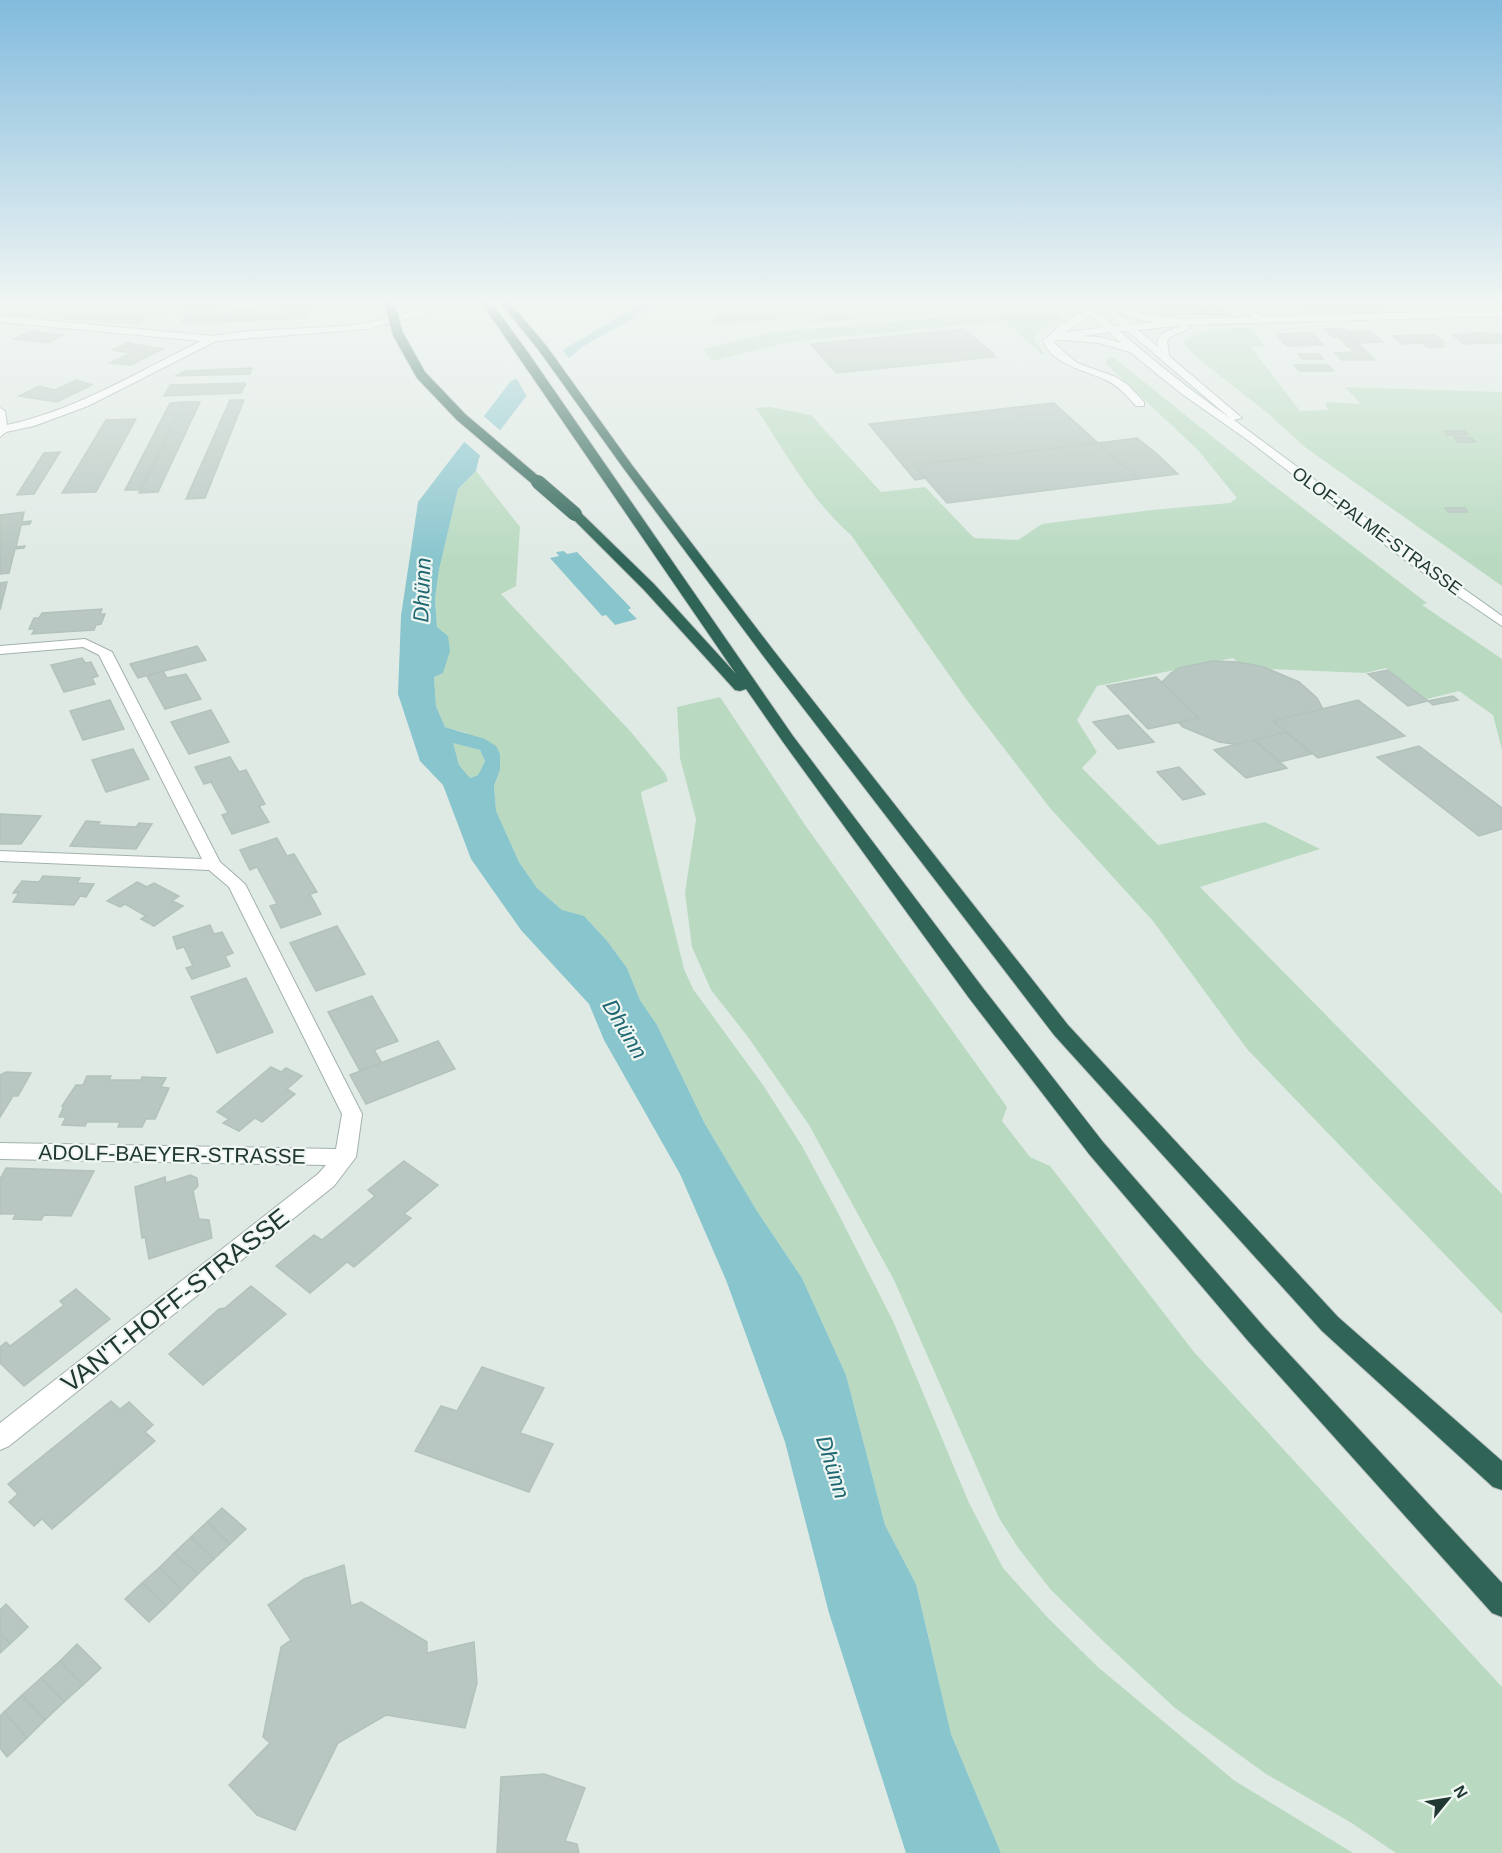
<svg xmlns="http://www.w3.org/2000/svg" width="1502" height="1853" font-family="Helvetica,sans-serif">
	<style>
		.green { fill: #b9dac1 }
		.water { fill: #89c5cd; fill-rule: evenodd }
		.pier { fill: #e0eae5 }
		.building { fill: #b8c7c1; stroke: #b2c3bb; stroke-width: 1.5 }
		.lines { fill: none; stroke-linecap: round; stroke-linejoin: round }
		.minor-casing { stroke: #a3b1ac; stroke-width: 2 }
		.tertiary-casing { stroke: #a3b1ac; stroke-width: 2 }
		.secondary-casing { stroke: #9fb5ac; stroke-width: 2 }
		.motorway-casing { stroke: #bcc4c2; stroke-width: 2 }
		.minor { fill: #fff; fill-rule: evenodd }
		.tertiary { fill: #fff; fill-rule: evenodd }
		.secondary { fill: #fff; fill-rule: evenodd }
		.motorway { fill: #2f6457; fill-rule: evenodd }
		.motorway-bridge-far1-casing { stroke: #bcc4c2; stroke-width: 12; stroke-linecap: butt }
		.motorway-bridge-casing { stroke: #bcc4c2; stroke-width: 15; stroke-linecap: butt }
		.motorway-bridge-far1 { stroke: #2f6457; stroke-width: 10 }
		.motorway-bridge { stroke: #2f6457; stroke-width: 14 }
		.labels { text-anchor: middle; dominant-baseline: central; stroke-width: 4.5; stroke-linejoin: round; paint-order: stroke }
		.far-street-label { font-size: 18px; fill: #213932; stroke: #f0f7f3 }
		.street-label { font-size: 21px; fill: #213932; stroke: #f0f7f3 }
		.water-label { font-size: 22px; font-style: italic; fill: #1f6772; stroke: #f0f7f3 }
		.near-street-label { font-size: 26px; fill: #213932; stroke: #f0f7f3 }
	</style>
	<rect width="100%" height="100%" fill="#e0eae5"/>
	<!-- green -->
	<g class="green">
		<path d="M0,302H173L170,309L137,325L0,315Z"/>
		<path d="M731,302H838C798,322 756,323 712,324L720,309Z"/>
		<path d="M849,302H1073L1081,311L1075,317L1054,303L802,324Z"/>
		<path d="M1043,308L1051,309L1065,321L1040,331L1034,336L1035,342L1045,354H1042L1004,321L791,342L712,361L703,349L768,333Z"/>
		<path d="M1252,329L1265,346L1251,347L1300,411L1328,410L1325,402L1361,404L1345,387L1502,392V586L1306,448L1265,411L1195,356L1183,342C1199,329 1232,327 1252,329Z"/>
		<path d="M1114,358L1269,482L1427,603L1422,605L1502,659V750L1493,715L1459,691L1427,699L1386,668L1365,673L1246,668L1233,658L1097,686L1077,720L1097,752L1082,768L1158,845L1265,822L1320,849L1200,887L1502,1194V1314L1247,1049L1153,921L1050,808L966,699L851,535C811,500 785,452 756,408L770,407L811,415L881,492L925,487L974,538L1018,540L1042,524L1152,510L1230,503L1237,498L1198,450L1106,364L1107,359Z"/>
		<path d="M476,471L520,527L516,586L501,594L631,732L665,773L668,781L641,792L642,798L684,969L693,989L763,1085L802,1146L837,1211L893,1321L969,1503L1003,1568L1049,1619L1099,1668L1235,1781L1353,1853H1001L951,1734L916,1584L885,1525L846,1375L802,1278L757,1211L705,1124L657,1025L640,1000L627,968L608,942L584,917L562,910L537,888L519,862L496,812L494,786L500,770L467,733L445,727L436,706L434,677L443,672L448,636L437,627L435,599L439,570L458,489Z"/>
		<path d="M720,697L805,825L1007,1107L1002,1121L1030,1157L1050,1166L1194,1352L1502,1687V1853H1396L1350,1822L1266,1774L1175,1708L1103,1641L1051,1590L1019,1549L999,1518L894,1280L809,1125L748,1037L711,990L692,947L685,893L696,819L680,758L677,707Z"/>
		<path d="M452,742L480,750L485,761L478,775L470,778L459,765Z"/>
	</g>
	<!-- water -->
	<g class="water">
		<path d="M643,302H662L582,347L528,394L479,458L476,471L458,489L439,570L435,599L437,627L448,636L450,651L443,673L434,677L436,706L445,727L485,739L496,746L500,754V770L494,786L496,811L519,862L537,888L562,910L584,916L608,942L627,968L640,1000L657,1025L705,1124L757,1211L802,1278L846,1375L885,1525L916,1584L951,1734L1001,1853H906L829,1613L785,1442L726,1280L680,1174L604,1040L589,1004L521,930L471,859L443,785L420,761L398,694L401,616L418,502L510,382ZM453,743L480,750L485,761L478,775L470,778L459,765Z"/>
		<path d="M564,551L567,554L577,552L631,608L628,610L637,619L615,625L606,615L602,616L550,558L559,556L556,552Z"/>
	</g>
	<!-- pier -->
	<g class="pier">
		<path d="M561,348L571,361L528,398L515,376Z"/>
		<path d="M480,413L502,432L483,458L461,439Z"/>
	</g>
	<!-- building -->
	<g class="building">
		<path d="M190,302H219L215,312L260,310L258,315L280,314L284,302H312L308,318L181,324Z"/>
		<path d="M1173,302H1179L1187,315H1166L1159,305L1174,304Z"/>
		<path d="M1261,302L1320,303L1324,310L1266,309Z"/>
		<path d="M1381,302L1390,310L1373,312L1363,303Z"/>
		<path d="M1393,302H1420L1425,306H1398Z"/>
		<path d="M1363,303L1373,312L1350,313L1341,304Z"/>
		<path d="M1341,304L1350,313H1326L1322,305Z"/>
		<path d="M1181,305H1201L1208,315H1187Z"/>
		<path d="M1201,305L1208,307L1207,305H1222L1229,314L1208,315Z"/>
		<path d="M964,329L993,353H991L995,357L836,373L811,344Z"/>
		<path d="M1325,329H1344L1352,336L1332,337Z"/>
		<path d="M30,331L46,333L31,341L14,339Z"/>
		<path d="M1348,332H1372L1383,342L1358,343Z"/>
		<path d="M46,333L63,335L48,343L31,341Z"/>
		<path d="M1312,333L1324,345L1287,346L1276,334Z"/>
		<path d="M1475,333L1487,343L1464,344L1453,335Z"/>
		<path d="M1475,333L1499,334L1502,336V343H1487Z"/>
		<path d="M1414,335L1423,343L1401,344L1393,336Z"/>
		<path d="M1414,335H1436L1445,343H1440L1444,347H1427Z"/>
		<path d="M1352,337H1351L1362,347H1348L1339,338Z"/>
		<path d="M128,343L145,346L163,349L131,365L110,363L131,353L112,350Z"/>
		<path d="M1349,347H1362L1375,360H1342L1335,353L1354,352Z"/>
		<path d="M1298,354H1319L1323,359H1302Z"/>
		<path d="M1294,365H1328L1333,371H1299Z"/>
		<path d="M252,368L250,374L175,376L186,371Z"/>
		<path d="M76,380L92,385L57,402L19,396L39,386L55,390Z"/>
		<path d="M246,383L241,393L164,396L170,385Z"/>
		<path d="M230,400H244L205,498L186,499Z"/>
		<path d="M184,402L140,490H125L170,403Z"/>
		<path d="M184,402H200L158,492L139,493Z"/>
		<path d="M1054,403L1098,443L914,465L926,478L915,480L869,424Z"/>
		<path d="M136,419L96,492L62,493L106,420Z"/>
		<path d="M1444,431H1465L1468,435H1447Z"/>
		<path d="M1454,437L1472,438L1476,442H1458Z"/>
		<path d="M1137,438L1156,453L1178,474L1138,479L1098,443Z"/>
		<path d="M1098,443L1138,479L947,503L914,465Z"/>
		<path d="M60,452L34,494L17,495L44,453Z"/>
		<path d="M1445,508H1465L1468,512H1448Z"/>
		<path d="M24,512L22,522L31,521L30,524L21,525L16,547L25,546L24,548L15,549L9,573L0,574V515Z"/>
		<path d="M7,582L0,610V583Z"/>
		<path d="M102,609L100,614H105L101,624L96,625L94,630L32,634L35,629H29L34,618H39L42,613Z"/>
		<path d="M197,646L206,660L138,678L130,664Z"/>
		<path d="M82,658L85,663L91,662L98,676L92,678L95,684L64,692L51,665Z"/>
		<path d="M1212,661L1238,662L1264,667L1299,682L1317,698L1323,709L1322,722L1317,730L1299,742L1262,748L1219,742L1183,727L1161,705L1159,698L1160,684L1171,673L1179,668Z"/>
		<path d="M1388,670L1428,701L1408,706L1368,674Z"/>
		<path d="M163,671L167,678L186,674L201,699L165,709L147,676Z"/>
		<path d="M1156,677L1199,718L1148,729L1107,686Z"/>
		<path d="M1453,696L1458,700L1433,705L1428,701Z"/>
		<path d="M110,700L124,729L83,740L70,711Z"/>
		<path d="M1358,700L1405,736L1318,758L1273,721Z"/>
		<path d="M211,710L229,742L189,754L171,722Z"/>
		<path d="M1128,715L1154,742L1118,749L1093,722Z"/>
		<path d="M1286,732L1312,754L1280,762L1254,740Z"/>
		<path d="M1254,740L1280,762L1287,768L1246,778L1214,750Z"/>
		<path d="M1419,746L1502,808V829L1479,836L1377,757Z"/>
		<path d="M133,749L149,779L106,792L92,760Z"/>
		<path d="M230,757L239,772L246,770L265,804L259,806L269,822L232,834L222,815L228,813L211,782L204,784L195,767Z"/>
		<path d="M1179,767L1205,794L1183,800L1157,772Z"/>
		<path d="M0,814L41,816L21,844H0Z"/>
		<path d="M86,821L100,822L98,825L136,827L139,823L152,824L136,849L70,846Z"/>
		<path d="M277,838L287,856L294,854L317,892L310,894L321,914L281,928L270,906L277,904L257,867L250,870L240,850Z"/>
		<path d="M43,876L80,878L77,883L94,884L86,897L80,896L74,905L13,902L19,893H13L22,881L39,882Z"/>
		<path d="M137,882L147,887L154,883L179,896L172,901L183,906L154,926L141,919L146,916L125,904L120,907L107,901Z"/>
		<path d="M210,925L214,934L222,932L233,953L225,956L230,966L192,979L186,968L193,966L184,947L177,949L173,937Z"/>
		<path d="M337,926L365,974L316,991L290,943Z"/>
		<path d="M246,978L273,1032L217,1053L191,997Z"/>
		<path d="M372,996L398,1041L374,1050L382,1063L360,1071L328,1012Z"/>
		<path d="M438,1041L455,1069L366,1104L350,1075Z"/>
		<path d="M271,1067L281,1072L286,1068L302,1076L287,1089L295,1094L262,1122L255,1118L239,1131L223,1123L229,1119L217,1112Z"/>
		<path d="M6,1072L31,1073L18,1096H13L0,1117V1075Z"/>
		<path d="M87,1076H111L109,1080H141L142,1077L166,1078L161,1087L169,1088L155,1119H146L142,1127H118L120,1122H87L85,1126L62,1125L66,1117H59L64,1106H62L76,1085H83Z"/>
		<path d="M404,1161L438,1185L404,1214L411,1218L354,1267L347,1262L310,1293L276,1266L314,1235L322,1240L375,1196L368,1190Z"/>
		<path d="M6,1168L94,1171L71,1216L44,1215L41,1220L13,1219L16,1214H0V1179Z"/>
		<path d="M190,1175L197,1178L198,1186L193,1191L199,1219L209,1220L212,1238L149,1259L145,1237L142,1238L135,1187L165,1177L166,1183Z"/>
		<path d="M251,1286L286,1314L203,1385L169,1354L219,1309L225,1308Z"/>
		<path d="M76,1289L110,1319L24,1386L0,1363V1347L6,1342L10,1346L64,1305L60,1301Z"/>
		<path d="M482,1367L544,1388L520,1433L553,1444L529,1492L415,1451L441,1406L457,1411Z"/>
		<path d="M111,1401L120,1409L129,1402L153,1425L145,1432L155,1441L52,1529L42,1519L34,1526L9,1502L18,1494L8,1484Z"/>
		<path d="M222,1508L246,1529L230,1544L207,1522Z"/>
		<path d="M207,1522L230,1544L214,1559L191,1537Z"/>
		<path d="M191,1537L214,1559L198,1574L174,1553Z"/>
		<path d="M174,1553L198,1574L182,1590L159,1568Z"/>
		<path d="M344,1565L351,1606L361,1602L427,1642V1653L474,1642L477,1683L465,1728L386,1715L338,1743L295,1830L257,1815L229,1785L270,1743L263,1737L281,1647L291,1640L268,1605L304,1579Z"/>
		<path d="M159,1568L182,1590L166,1606L142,1583Z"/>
		<path d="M142,1583L166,1606L149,1622L125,1599Z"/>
		<path d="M6,1604L28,1627L10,1644L0,1633V1610Z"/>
		<path d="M0,1633L10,1644L0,1653Z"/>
		<path d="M77,1644L101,1668L83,1685L60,1661Z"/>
		<path d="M60,1661L83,1685L64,1702L41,1678Z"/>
		<path d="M41,1678L64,1702L45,1720L22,1695Z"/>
		<path d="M22,1695L45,1720L27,1738L4,1712Z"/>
		<path d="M4,1712L27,1738L7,1757L0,1748V1716Z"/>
		<path d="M544,1774L585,1788L565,1841L577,1844L579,1853H497L501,1777Z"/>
	</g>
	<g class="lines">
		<!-- minor casing -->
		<g class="minor-casing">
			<g id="minor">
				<path d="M440,302H453L419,316L366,329L216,341L88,406L34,426L6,432L0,437V408L5,411L7,425C77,410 137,372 201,341L0,322V316L212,336L250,331L348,326L396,317Z"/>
				<path d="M1236,302H1246L1262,317L1502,310V316L1183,325L1130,331L1125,328L1130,325L1183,319L1252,317Z"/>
				<path d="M1113,326L1118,329L1116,331L1056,340L1054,343L1077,363L1116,377L1128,385L1144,402V406H1136C1128,397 1120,387 1108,381C1089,371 1050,365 1043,340L1053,334Z"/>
				<path d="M85,639L112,652L220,862L245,884L362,1114L356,1157L334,1186L9,1446L0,1450V1423L318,1174L326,1165L0,1159V1143L336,1149L342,1114L229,887L209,870L0,861V851L202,859L99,655L83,647L0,654V646Z"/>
			</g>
		</g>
		<!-- tertiary casing -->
		<g class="tertiary-casing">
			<path id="tertiary" d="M1130,325L1135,328L1133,330L1113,332L1108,329L1113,326Z"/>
		</g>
		<!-- secondary casing -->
		<g class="secondary-casing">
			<path id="secondary" d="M1077,302H1087C1133,344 1180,383 1231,419L1102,309L1114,305L1142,314L1186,320V324L1190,327L1188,329L1170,337L1167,341L1169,356L1242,418L1234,420L1419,557L1502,616V626L1409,563L1249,441L1182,394L1130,352L1099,343L1050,339L1048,337L1058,327L1086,310ZM1116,312L1141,320L1182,325L1163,333L1157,341L1158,347ZM1091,315L1121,343L1100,337L1061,335Z"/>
		</g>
		<!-- motorway casing -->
		<g class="motorway-casing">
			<g id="motorway">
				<path d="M481,302H491L527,351L793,736L983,988L1103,1142L1265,1328L1502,1583V1617L1492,1613L1249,1342L1089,1154L969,998L783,742L746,689L740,691L735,690L644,590L571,517V511H579L654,584L736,674Z"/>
				<path d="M500,302H510L548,348L632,465L774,651L1068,1025L1338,1317L1502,1461V1490L1493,1487L1322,1331L1054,1035L764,657L624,469L540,352Z"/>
			</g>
		</g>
		<!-- minor -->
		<use href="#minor" class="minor"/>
		<!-- tertiary -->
		<use href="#tertiary" class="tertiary"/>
		<!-- secondary -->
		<use href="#secondary" class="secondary"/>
		<!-- motorway -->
		<use href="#motorway" class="motorway"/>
		<!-- motorway-bridge-far1 casing -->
		<g class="motorway-bridge-far1-casing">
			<path id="motorway-bridge-far1" d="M389,302L398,334L421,375L461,417L540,484"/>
		</g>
		<!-- motorway-bridge casing -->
		<g class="motorway-bridge-casing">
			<path id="motorway-bridge" d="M538,482L575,514"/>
		</g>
		<!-- motorway-bridge-far1 -->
		<use href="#motorway-bridge-far1" class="motorway-bridge-far1"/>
		<!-- motorway-bridge -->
		<use href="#motorway-bridge" class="motorway-bridge"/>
	</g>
	<!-- sky -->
	<linearGradient id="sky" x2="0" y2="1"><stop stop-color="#82bbdd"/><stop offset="0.54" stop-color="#f1f6f3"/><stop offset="1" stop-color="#f1f6f3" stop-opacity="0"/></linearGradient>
	<rect width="1502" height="561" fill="url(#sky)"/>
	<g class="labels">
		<!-- far-street labels -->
		<g class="far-street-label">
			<text transform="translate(1377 531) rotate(36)">OLOF-PALME-STRASSE</text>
		</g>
		<!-- street labels -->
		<g class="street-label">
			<text transform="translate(172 1154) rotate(1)">ADOLF-BAEYER-STRASSE</text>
		</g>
		<!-- water labels -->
		<g class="water-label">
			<text transform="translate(422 590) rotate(-88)">Dhünn</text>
			<text transform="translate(625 1029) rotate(59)">Dhünn</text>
			<text transform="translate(833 1467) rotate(72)">Dhünn</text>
		</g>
		<!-- near-street labels -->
		<g class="near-street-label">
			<text transform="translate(175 1300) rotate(-38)">VAN'T-HOFF-STRASSE</text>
		</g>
	</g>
	<!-- north arrow -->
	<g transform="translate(1448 1799) rotate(60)" stroke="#f0f7f3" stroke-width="4.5" paint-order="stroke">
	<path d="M0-4.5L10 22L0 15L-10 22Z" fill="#213932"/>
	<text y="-9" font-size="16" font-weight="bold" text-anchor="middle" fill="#213932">N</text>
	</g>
</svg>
